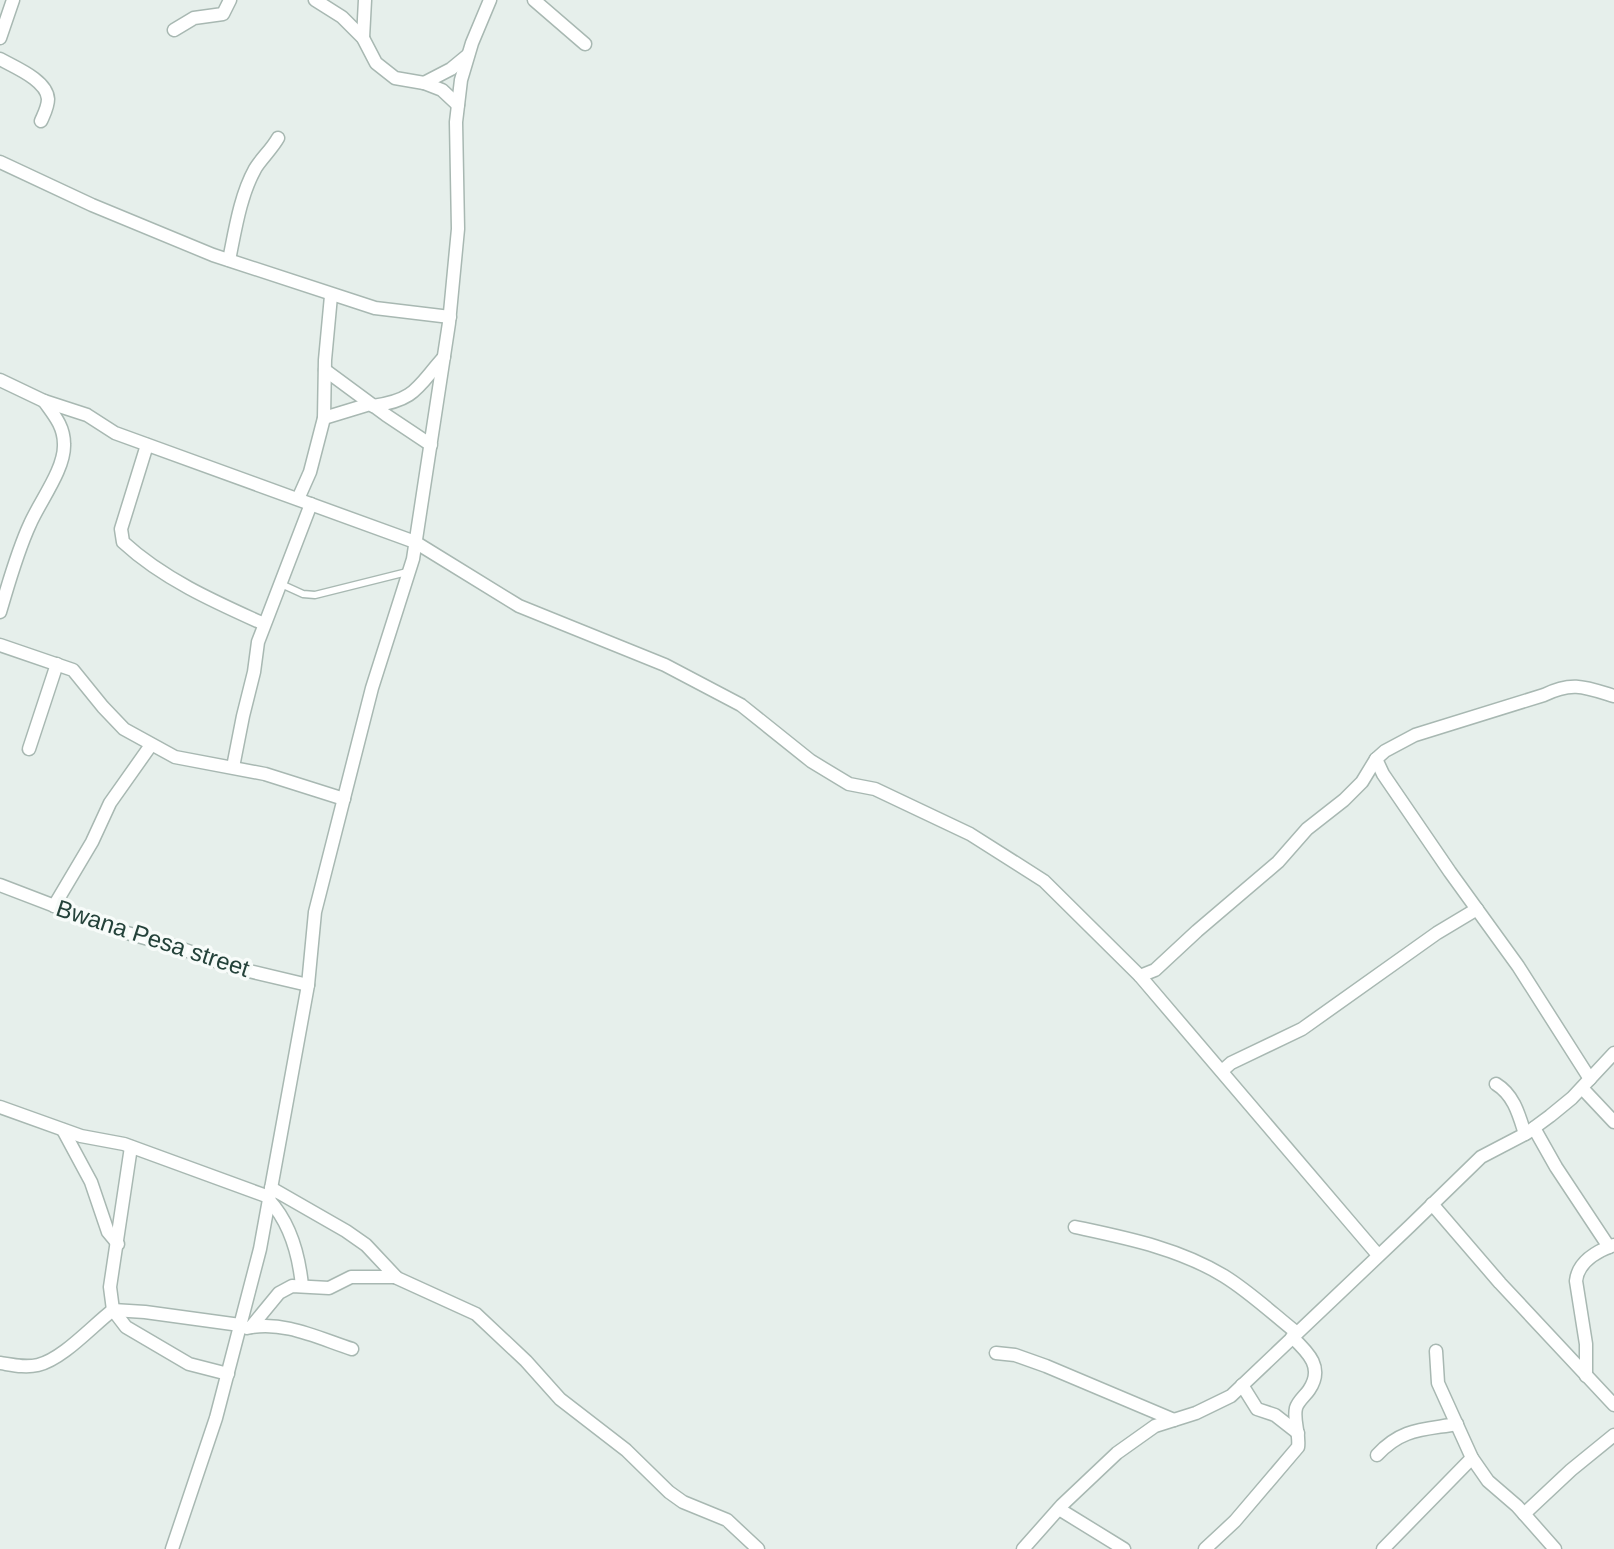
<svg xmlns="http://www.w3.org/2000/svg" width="1614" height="1549" font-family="Helvetica,sans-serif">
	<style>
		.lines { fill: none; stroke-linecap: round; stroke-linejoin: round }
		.lane-casing { stroke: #a8b8b2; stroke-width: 9 }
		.street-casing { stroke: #a8b8b2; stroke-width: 15 }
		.lane { stroke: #fff; stroke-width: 6 }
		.street { stroke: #fff; stroke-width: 12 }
		.labels { text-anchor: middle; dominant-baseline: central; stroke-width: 7; stroke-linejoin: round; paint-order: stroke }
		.street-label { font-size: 24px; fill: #24423a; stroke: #f7fbf9 }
	</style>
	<rect width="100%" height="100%" fill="#e6efeb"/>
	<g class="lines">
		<!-- lane casing -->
		<g class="lane-casing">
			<path id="lane" d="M281,584L303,594L315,595L407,572"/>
		</g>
		<!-- street casing -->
		<g class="street-casing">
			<g id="street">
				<path d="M315,0L342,17L363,38L376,63L395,78L424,83L442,90L458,105"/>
				<path d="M534,0L585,44"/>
				<path d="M174,30L194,18L223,14L230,0"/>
				<path d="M0,38L13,0"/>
				<path d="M363,38L365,0"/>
				<path d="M0,59C14,67 47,80 48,99C48,107 44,114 41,121"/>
				<path d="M424,83L451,69L468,55"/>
				<path d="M0,162L92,205L213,255L375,308L450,317"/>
				<path d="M229,260C235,231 240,196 255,169C260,160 272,149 278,138"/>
				<path d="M325,370L386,415L431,445"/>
				<path d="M0,380L44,401L87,415L115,433L415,542L519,606L665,665L741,705L811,761L849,784L875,789L970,834L1044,881L1140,976L1378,1255"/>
				<path d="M373,406C416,400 417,387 444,357"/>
				<path d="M324,418L370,404"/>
				<path d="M147,445L121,529L123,542C163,579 215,602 264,624"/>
				<path d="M298,499L310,472L324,418L325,360L331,296"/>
				<path d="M0,612C9,582 17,552 30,524C40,501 65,469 64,444C64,426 54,415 44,401"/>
				<path d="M0,645L73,670L103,707L124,729L175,757L265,774L344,799"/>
				<path d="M29,749L57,664"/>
				<path d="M1376,759L1383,774L1450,872L1518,966L1590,1079"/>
				<path d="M233,767L243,716L254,672L258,642L311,504"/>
				<path d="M0,885L120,931L177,947L232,967L308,985"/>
				<path d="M54,906L92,842L110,803L151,745"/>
				<path d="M1140,976L1155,970L1197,931L1278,862L1307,829L1344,800L1362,782L1376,759L1385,751L1415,735L1544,695C1572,681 1585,687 1614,696"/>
				<path d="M1222,1071L1231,1063L1302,1029L1437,933L1477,909"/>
				<path d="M1496,1084C1514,1095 1519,1115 1525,1134"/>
				<path d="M1582,1088L1614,1122"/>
				<path d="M0,1107L81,1136L124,1144L269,1197"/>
				<path d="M1534,1128L1556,1167L1609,1247"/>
				<path d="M63,1130L91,1182L108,1232L118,1244"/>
				<path d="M131,1147L110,1287L113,1310L126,1327L189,1364L228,1374"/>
				<path d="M271,1188L346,1231L366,1245L397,1278L476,1314L526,1361L560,1399L626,1450L669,1492L683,1502L727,1520L758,1549"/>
				<path d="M269,1200C291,1224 299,1255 302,1286"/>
				<path d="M1432,1204L1500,1283L1614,1405"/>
				<path d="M1075,1227C1126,1238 1178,1248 1224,1276C1250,1292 1273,1314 1297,1333"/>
				<path d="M251,1327L279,1293L292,1286L329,1288L351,1277H396"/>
				<path d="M247,1328C283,1320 318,1338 352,1349"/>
				<path d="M1436,1351L1438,1383L1472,1458L1488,1481L1517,1506L1555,1549"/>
				<path d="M996,1353L1015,1355L1046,1366L1174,1420"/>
				<path d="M0,1363C13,1365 25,1368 38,1365C63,1359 92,1326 113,1310L145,1312L240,1325"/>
				<path d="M1586,1376V1344L1576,1281C1578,1262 1597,1251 1614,1245"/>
				<path d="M1242,1385L1257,1409L1275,1415L1298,1433"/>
				<path d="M1377,1455C1402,1428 1423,1430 1457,1424"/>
				<path d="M1059,1509L1124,1549"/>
				<path d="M1524,1514L1571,1470L1614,1435"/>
				<path d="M172,1549L216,1418L260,1249L308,985L315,912L372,688L413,559L449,323L458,229L456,122L461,80L472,43L490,0"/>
				<path d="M1023,1549L1062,1505L1117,1453L1155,1426L1196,1413L1231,1396L1410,1226L1481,1157L1527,1133L1550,1116L1572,1098L1614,1053"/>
				<path d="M1205,1549L1235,1521L1298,1447C1300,1434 1293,1421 1296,1408C1298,1401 1305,1396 1309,1390C1324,1368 1309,1353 1292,1337"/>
				<path d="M1383,1549L1472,1458"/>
			</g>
		</g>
		<!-- lane -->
		<use href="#lane" class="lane"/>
		<!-- street -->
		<use href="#street" class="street"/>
	</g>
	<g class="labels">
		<!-- street labels -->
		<g class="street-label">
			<text transform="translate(153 938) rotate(18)">Bwana Pesa street</text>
		</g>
	</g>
</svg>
